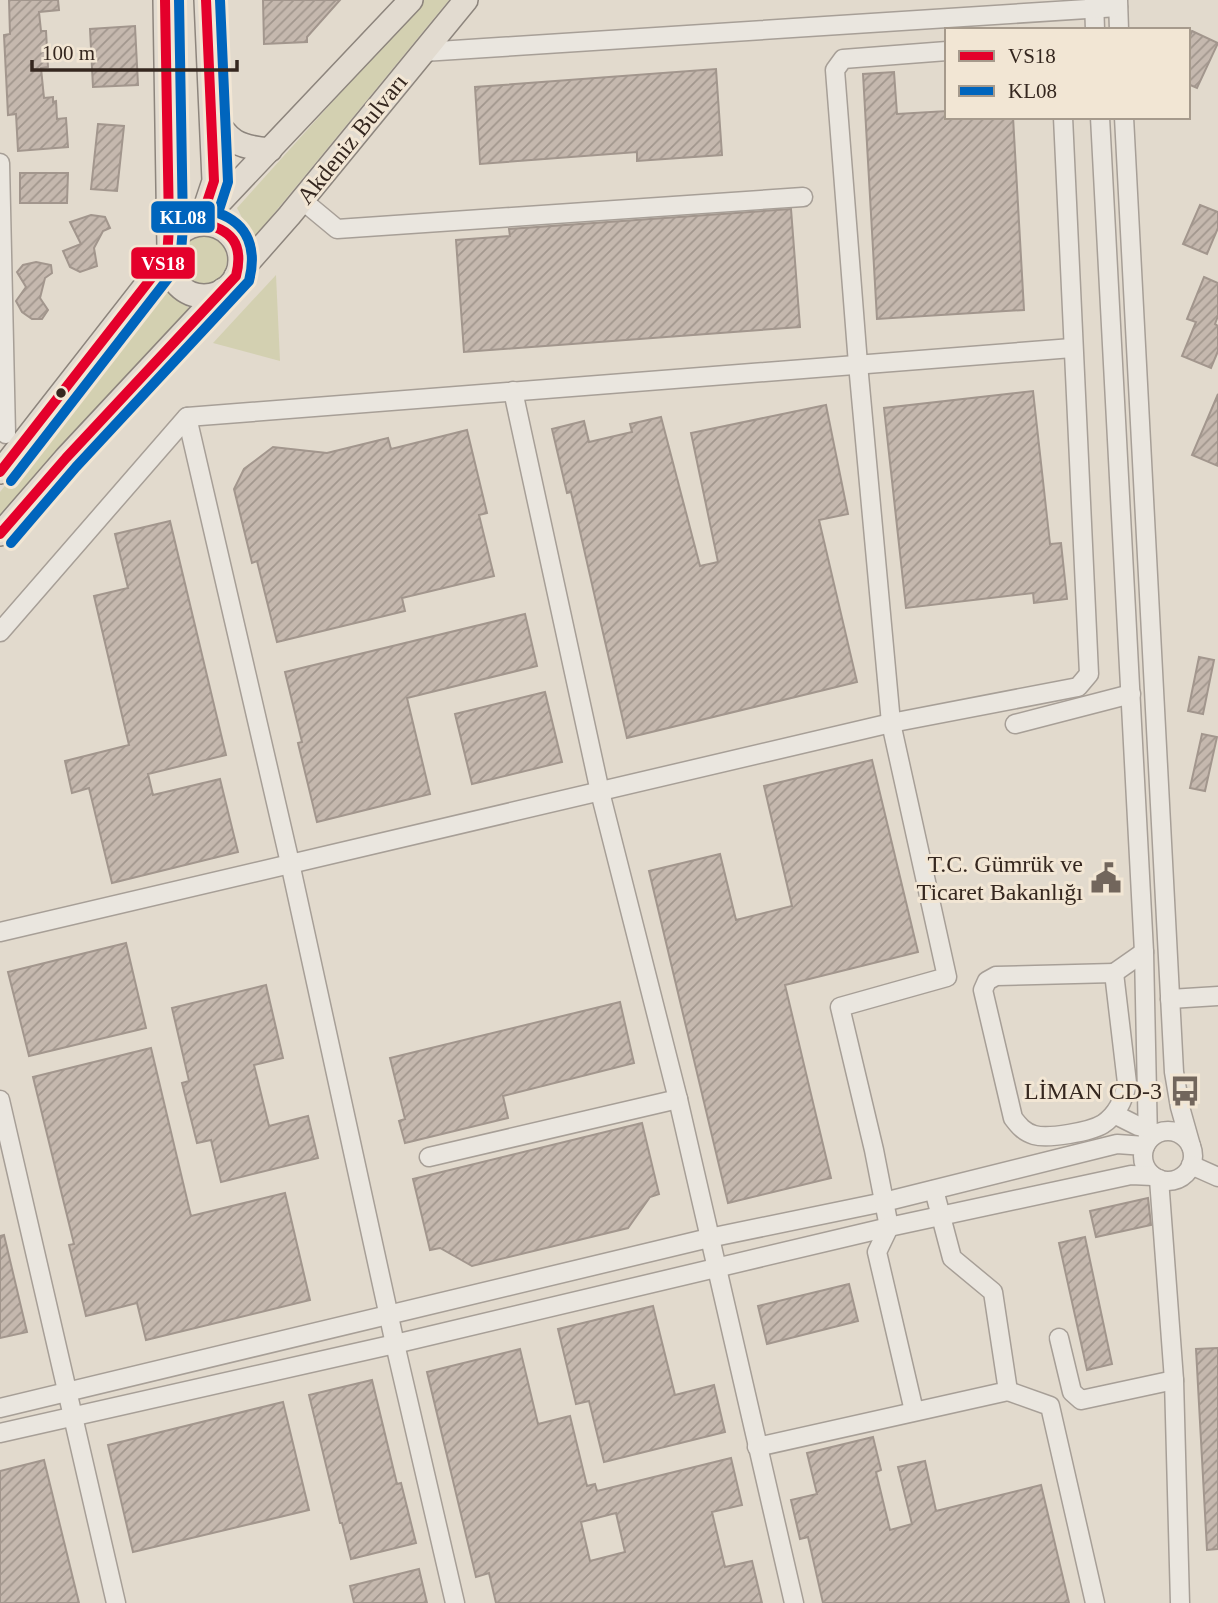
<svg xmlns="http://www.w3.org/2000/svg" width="1218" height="1603" font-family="Georgia,serif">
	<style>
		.green { fill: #d3d0b1 }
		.building { fill: url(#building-hatch); stroke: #a2968d; stroke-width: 2; fill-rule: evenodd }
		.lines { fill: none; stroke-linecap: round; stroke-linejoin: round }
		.minor-casing { stroke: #a79f97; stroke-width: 21 }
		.major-casing { stroke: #8d857d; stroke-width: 26 }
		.minor { stroke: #eae6df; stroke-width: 18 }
		.major { stroke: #e2dbd0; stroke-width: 23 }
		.bus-1-casing { stroke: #f2e6d4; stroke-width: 16 }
		.bus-2-casing { stroke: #f2e6d4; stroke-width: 16 }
		.bus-1 { stroke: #e4002b; stroke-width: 10 }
		.bus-2 { stroke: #0065bd; stroke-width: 10 }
		.bus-dot { fill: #35271f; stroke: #f2e6d4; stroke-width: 2.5 }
		.labels { text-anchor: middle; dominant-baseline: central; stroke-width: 6; stroke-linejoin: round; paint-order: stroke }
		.street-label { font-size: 24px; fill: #35271f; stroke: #f2e6d4 }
		.poi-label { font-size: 24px; fill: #35271f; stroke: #f2e6d4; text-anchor: end }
		.line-badge { stroke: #f2e6d4; stroke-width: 2.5 }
		.badge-label { font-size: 19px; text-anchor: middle; font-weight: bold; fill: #fff }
	</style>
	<defs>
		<pattern id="building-hatch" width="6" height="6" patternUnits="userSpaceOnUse" patternTransform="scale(1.75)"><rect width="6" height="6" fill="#c5b8ae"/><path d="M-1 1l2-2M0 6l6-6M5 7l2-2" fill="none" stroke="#a1968d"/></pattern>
	</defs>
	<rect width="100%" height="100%" fill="#e2dacd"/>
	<!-- green -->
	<g class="green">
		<path d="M424,0H449L253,239L237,208Z"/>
		<circle cx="203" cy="260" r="24"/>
		<path d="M276,275L280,361L213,343Z"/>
		<path d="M161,290L167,291L189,308L187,315L0,516V492Z"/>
	</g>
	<!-- building -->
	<g class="building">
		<path d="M9,0H58L59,10L39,12L41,31H46L48,67L41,68L44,98L53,97V102L56,101L57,119L66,118L68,147L18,151L16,114L8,115L4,35L10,34Z"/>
		<path d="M263,0H340L307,37V42L264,44Z"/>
		<path d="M135,26L138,85L93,87L90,29Z"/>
		<path d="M1192,31L1218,43L1197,88L1188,84V40Z"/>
		<path d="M716,69L722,155L637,161V152L480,164L475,87Z"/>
		<path d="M894,72L897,114L947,111V117H1013L1024,310L877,319L863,74Z"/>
		<path d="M98,124L124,126L117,191L91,189Z"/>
		<path d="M20,173H68L67,203H20Z"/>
		<path d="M1200,205L1218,212V228L1207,254L1183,244Z"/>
		<path d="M791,209L800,327L464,352L456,240L510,236L509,229Z"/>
		<path d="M91,215L105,217L110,228L103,231L94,248L97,266L80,272L70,267L63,251L81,244L70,222Z"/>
		<path d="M36,262L51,265L52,273L45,278L40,298L48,310L42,319H32L22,312L16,301L26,287L17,272L23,265Z"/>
		<path d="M1204,277L1218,283V316L1215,324L1218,326V351L1211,368L1182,356L1196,322L1187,319Z"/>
		<path d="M1033,391L1050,544L1061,543L1067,599L1034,603L1033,593L906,608L884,408Z"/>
		<path d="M1218,394V466L1192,455Z"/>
		<path d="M826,405L848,514L819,520L857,682L627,738L571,492L567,493L552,429L584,421L589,442L632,432L630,424L661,417L700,566L718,562L691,433Z"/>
		<path d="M467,430L487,513L479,515L494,576L402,598L405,611L277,642L257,561L252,563L234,489L244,469L273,447L327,453L388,438L391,449Z"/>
		<path d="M170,521L226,755L148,774L153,795L220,779L238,852L112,883L89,788L72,793L65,761L129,745L94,596L128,588L115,534Z"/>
		<path d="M525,614L537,666L407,698L430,794L317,822L298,743L302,742L285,672Z"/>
		<path d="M1199,657L1214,660L1203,714L1188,711Z"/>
		<path d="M545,692L562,762L472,784L455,714Z"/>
		<path d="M1202,734L1217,737L1205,791L1190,788Z"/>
		<path d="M872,760L918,952L785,985L831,1178L728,1203L649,871L720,854L736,920L792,906L764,786Z"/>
		<path d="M126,943L146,1028L29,1056L8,972Z"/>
		<path d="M266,985L283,1058L254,1065L269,1126L308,1116L318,1158L221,1182L211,1140L197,1143L182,1083L189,1081L172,1008Z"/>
		<path d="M620,1002L634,1063L503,1096L508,1118L405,1143L399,1121L405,1119L390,1058Z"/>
		<path d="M151,1048L191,1216L285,1193L310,1300L146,1340L137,1303L86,1316L69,1245L74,1244L33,1077Z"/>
		<path d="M642,1123L659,1194L650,1197L628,1228L472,1266L440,1248L430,1250L413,1179Z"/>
		<path d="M1148,1198L1151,1225L1096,1237L1090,1211Z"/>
		<path d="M4,1235L27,1332L0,1338V1236Z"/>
		<path d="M1085,1237L1112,1364L1087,1370L1059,1243Z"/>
		<path d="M849,1284L858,1321L767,1344L758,1306Z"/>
		<path d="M653,1306L675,1395L714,1385L725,1432L604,1462L589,1401L576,1404L558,1329Z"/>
		<path d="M1218,1348V1549L1207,1550L1196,1349Z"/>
		<path d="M520,1349L538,1424L570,1416L587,1486L595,1484L597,1491L731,1458L742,1505L712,1512L725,1567L752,1561L762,1603H496L489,1573L476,1577L427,1372ZM616,1513L625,1552L590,1561L581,1522Z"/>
		<path d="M372,1380L397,1484L401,1483L416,1543L351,1559L342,1523H340L309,1395Z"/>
		<path d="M283,1402L309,1510L133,1552L108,1445Z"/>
		<path d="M873,1437L881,1470L876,1472L890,1530L912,1524L898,1467L925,1461L936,1511L1041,1485L1069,1603H823L808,1537L800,1539L791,1500L817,1494L807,1453Z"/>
		<path d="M44,1460L79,1603H0V1471Z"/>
		<path d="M419,1569L427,1603H354L350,1586Z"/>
	</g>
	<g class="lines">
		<!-- minor casing -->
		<g class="minor-casing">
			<g id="minor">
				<path d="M1094,0L1095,30"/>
				<path d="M1118,0L1119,30"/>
				<path d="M423,52L1118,7"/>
				<path d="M1100,117L1144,952L1148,1141"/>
				<path d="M1124,117L1174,1072L1180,1107L1191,1146"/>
				<path d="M0,163L6,434"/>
				<path d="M302,200L337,229L803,197"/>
				<path d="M513,391L600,792L678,1099L794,1603"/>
				<path d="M187,417L290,863L395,1344L455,1603"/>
				<path d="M0,632L187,417L1072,348"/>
				<path d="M1015,724L1131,694"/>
				<path d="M0,932L891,723L1078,687L1089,674L1063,117"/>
				<path d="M1114,973L1127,1083C1124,1099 1118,1114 1103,1124C1090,1132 1048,1139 1034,1135C1024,1132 1019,1126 1013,1118L983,990L987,981L996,976Z"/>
				<path d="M1114,973L1144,952"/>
				<path d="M1170,999L1218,996"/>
				<path d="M0,1100L116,1603"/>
				<path d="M1114,1114L1138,1126L1147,1128"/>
				<circle cx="1168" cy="1156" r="25"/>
				<path d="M429,1157L678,1099"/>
				<path d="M1191,1165L1218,1177"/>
				<path d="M1159,1179L1174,1380L1180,1603"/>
				<path d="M1059,1338L1072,1392L1081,1400L1174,1380"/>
				<path d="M1008,1391L1050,1406L1095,1603"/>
				<path d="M0,1408L709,1238L884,1202L1117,1144L1145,1146"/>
				<path d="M914,1411L877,1252L889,1227L874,1150L840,1007L947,977L891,723L858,364L835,70L843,59L947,51"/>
				<path d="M0,1433L395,1344L889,1227L1131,1175L1153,1176"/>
				<path d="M757,1447L1008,1391L993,1292L952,1258L934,1190"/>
			</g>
		</g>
		<!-- major casing -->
		<g class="major-casing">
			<g id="major">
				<path d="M165,0L169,249"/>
				<path d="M212,114C229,142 237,147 270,150"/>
				<path d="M202,217L214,181L206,0"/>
				<path d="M200,223L411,0"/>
				<circle cx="204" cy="260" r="36"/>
				<path d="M236,276L289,216L466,0"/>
				<path d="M0,472L167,258"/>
				<path d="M0,534L66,458L223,290"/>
			</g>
		</g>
		<!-- minor -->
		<use href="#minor" class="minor"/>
		<!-- major -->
		<use href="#major" class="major"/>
		<!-- bus-1 casing -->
		<g class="bus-1-casing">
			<g id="bus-1">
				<path d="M0,472L167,258L169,227L165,0"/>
				<path d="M0,534L66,458L236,276C244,244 232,229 200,223L214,181L206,0"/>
			</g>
		</g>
		<!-- bus-2 casing -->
		<g class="bus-2-casing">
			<g id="bus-2">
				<path d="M11,481L180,263L183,227L179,0"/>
				<path d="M11,543L76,467L249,281C257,250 249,224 218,213L228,182L220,0"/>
			</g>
		</g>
		<!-- bus-1 -->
		<use href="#bus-1" class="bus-1"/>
		<!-- bus-2 -->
		<use href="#bus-2" class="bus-2"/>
	</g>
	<!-- icons -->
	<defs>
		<g id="civic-bare" transform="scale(2.415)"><path d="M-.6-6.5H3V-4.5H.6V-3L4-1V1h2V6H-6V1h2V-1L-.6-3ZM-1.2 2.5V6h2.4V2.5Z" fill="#72665c" stroke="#f2e6d4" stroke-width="2.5" paint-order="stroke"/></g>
		<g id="bus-bare" transform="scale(2.415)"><path d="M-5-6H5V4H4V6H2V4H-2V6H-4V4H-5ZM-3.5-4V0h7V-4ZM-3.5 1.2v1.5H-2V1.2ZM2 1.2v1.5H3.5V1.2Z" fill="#72665c" stroke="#f2e6d4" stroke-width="2.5" paint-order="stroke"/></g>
	</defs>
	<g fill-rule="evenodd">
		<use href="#civic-bare" x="1106" y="878"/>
		<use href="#bus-bare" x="1185" y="1091"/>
	</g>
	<!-- markers -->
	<circle class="bus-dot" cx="61" cy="393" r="6"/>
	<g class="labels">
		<!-- street labels -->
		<g class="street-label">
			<text transform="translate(352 139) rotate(-51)">Akdeniz Bulvarı</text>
		</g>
		<!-- poi labels -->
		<g class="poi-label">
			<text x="1083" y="864">T.C. Gümrük ve<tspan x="1083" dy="28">Ticaret Bakanlığı</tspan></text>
			<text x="1162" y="1091">LİMAN CD-3</text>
		</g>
	</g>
	<g class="line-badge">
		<rect x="150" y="200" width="66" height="34" rx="7" fill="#0065bd"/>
		<rect x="130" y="246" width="66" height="34" rx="7" fill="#e4002b"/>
	</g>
	<g class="badge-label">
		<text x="183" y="224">KL08</text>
		<text x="163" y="270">VS18</text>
	</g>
	<!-- legend -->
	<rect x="945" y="28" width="245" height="91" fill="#f2e6d4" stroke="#a69a8c" stroke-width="2"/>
	<rect x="959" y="51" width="35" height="10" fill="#e4002b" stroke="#a69a8c" stroke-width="2"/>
	<text x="1008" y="63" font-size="21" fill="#35271f">VS18</text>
	<rect x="959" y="86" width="35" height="10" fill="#0065bd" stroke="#a69a8c" stroke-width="2"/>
	<text x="1008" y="98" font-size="21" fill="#35271f">KL08</text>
	<!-- scale -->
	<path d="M32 60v10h205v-10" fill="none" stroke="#35271f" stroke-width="3.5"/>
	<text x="42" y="60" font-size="21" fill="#35271f" stroke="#f2e6d4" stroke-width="5" paint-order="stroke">100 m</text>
</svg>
